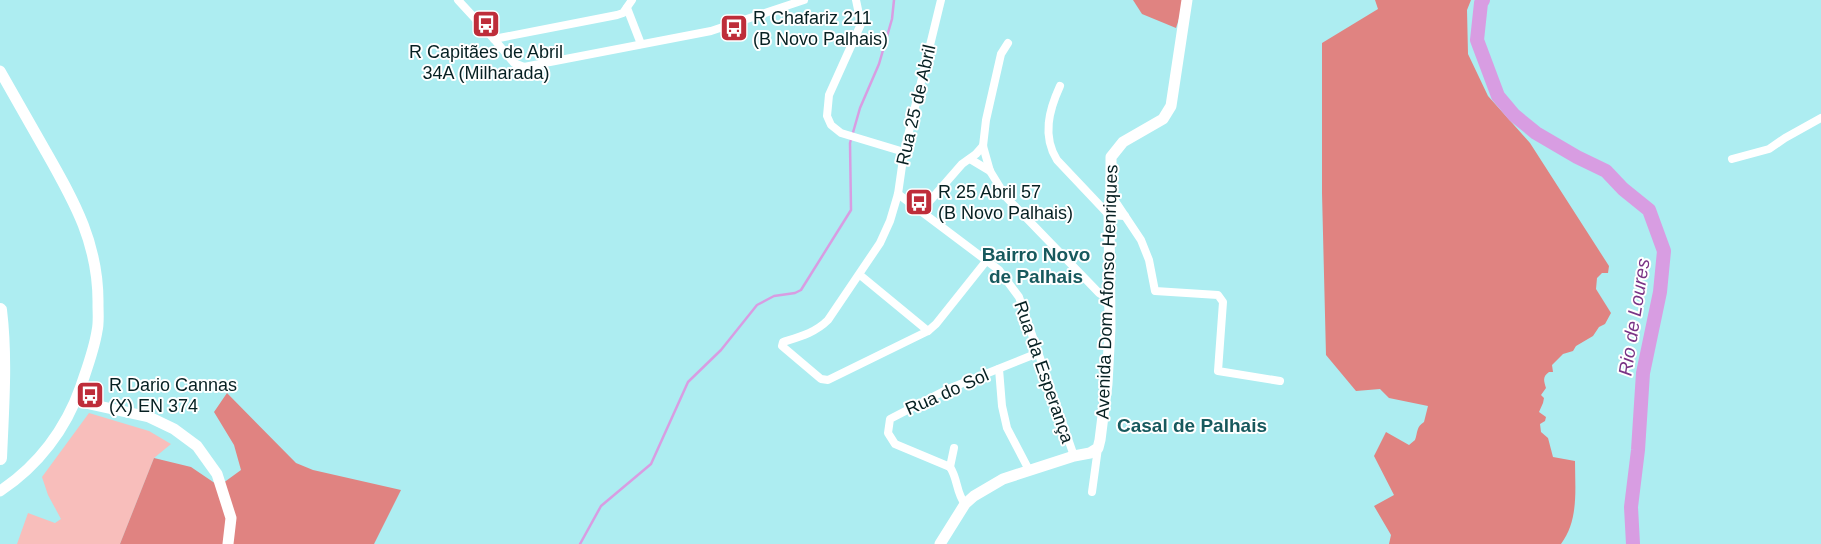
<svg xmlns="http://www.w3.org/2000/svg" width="1821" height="544" font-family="Helvetica,sans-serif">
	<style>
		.green { fill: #f8bebb }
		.forest { fill: #e08381 }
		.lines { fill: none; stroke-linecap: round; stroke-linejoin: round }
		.stream { stroke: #d89de2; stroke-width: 2.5 }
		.river { stroke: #d89de2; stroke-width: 14 }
		.street { stroke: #fff; stroke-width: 8 }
		.secondary { stroke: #fff; stroke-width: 11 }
		.highway { stroke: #fff; stroke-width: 14 }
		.labels { text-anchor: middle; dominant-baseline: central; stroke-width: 4; stroke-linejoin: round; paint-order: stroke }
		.poi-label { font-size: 18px; fill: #062022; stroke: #fff; text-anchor: start }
		.street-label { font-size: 18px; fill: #062022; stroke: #fff }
		.neighbourhood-label { font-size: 19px; font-weight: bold; fill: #17595d; stroke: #fff }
		.water-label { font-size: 19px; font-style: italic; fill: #793385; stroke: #fff }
	</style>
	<rect width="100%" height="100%" fill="#adedf1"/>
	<!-- green -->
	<path class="green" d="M89,413L149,431L171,444L154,458L120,544H17L28,513L55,523L61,519L48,495L42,477Z"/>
	<!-- forest -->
	<g class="forest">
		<path d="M1133,0H1185L1176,28L1142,14Z"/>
		<path d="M1375,0H1471L1467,10L1468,54L1488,96L1530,143L1609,266L1608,273H1602L1597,278L1596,289L1611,313L1605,324L1599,327L1593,336L1576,346L1573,351L1563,354L1552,365L1553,372H1549C1542,377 1544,381 1546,388L1541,395L1544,398L1543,403L1539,412L1546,417L1545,421L1540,424L1541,432L1548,438L1553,457L1575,461C1575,489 1579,520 1561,544H1389L1391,535L1374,506L1394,495L1374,456L1386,432L1409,445L1415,440C1418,432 1416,427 1424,422L1428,406L1389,398L1380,389L1356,391L1326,355L1322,193V43L1378,9Z"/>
		<path d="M227,393L296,463L313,470L401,490L374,544H120L154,458L191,467L219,486L241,470L234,445L214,412Z"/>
	</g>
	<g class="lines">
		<!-- stream -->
		<path class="stream" d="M580,544L601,506L651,464L688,382L721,350L757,305L774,296L795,293L801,290L851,210L850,143L860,108L879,64L892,19L894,0"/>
		<!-- river -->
		<path class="river" d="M1483,0L1481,3L1477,40L1498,96L1514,115L1536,133L1577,157L1606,171L1623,189L1649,210L1664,251L1660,292L1643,373L1638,450L1631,507L1633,544"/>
		<!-- street -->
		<g class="street">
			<path d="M458,0L494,39L514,63L524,67L711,31L804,0"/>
			<path d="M856,0L861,24L829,95L827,116L831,125L841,133L904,152"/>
			<path d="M941,0L904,152L898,194L890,221L880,243L828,320C815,333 799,337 783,342L782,346L821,379L828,380L928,331L936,324L987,260"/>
			<path d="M627,8L641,44"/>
			<path d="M494,39L617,15L623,13L632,0"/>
			<path d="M1008,43L1001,54L986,120L983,146L990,171L1006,197L1099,293L1109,299"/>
			<path d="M1060,86C1049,110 1042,136 1057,160L1109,215L1125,216"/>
			<path d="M970,159L990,171"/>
			<path d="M1732,159L1769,149L1785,138L1821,118"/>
			<path d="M898,194L999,270L1019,297L1074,456"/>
			<path d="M1111,195L1141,240L1149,260L1155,291L1218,295L1223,302L1218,371L1280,381"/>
			<path d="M921,211L962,164L976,154L983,146"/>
			<path d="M860,275L928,331"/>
			<path d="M999,369L1002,406L1007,428L1029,470"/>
			<path d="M950,467L954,448"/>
			<path d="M1092,492L1098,448"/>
			<path d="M965,504C956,493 958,479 950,467L895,444L888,433L890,419L948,389L1038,353"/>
		</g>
		<!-- secondary -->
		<g class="secondary">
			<path d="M0,71C15,97 30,124 45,150C74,201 99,244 98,305C98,313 99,323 97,331C94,350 87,368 81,386C66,429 38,466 0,491"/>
			<path d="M76,401L149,417L174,429L197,446L217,474L231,518L228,544"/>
			<path d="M940,544L965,504L974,496L1003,479L1074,456L1090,453L1098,448L1100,440L1107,384L1110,328L1109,206L1111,195V157L1123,142L1163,119L1171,106L1187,0"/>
		</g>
		<!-- highway -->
		<path class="highway" d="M0,310C6,359 2,409 0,458"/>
	</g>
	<!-- icons -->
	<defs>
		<g id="bus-square" transform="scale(1.4375)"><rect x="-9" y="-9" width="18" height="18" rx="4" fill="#be2d3a" stroke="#fff"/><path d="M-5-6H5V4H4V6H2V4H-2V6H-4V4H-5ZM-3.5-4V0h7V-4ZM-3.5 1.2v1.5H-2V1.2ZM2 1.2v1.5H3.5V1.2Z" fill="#fff"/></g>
	</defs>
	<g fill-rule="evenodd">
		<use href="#bus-square" x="486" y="24"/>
		<use href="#bus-square" x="734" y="28"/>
		<use href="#bus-square" x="919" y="202"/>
		<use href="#bus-square" x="90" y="395"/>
	</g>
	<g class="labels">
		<!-- poi labels -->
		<g class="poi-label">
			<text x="753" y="18">R Chafariz 211<tspan x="753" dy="21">(B Novo Palhais)</tspan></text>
			<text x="486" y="52" text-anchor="middle">R Capitães de Abril<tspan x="486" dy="21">34A (Milharada)</tspan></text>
			<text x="938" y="192">R 25 Abril 57<tspan x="938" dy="21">(B Novo Palhais)</tspan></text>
			<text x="109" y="385">R Dario Cannas<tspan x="109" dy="21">(X) EN 374</tspan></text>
		</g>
		<!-- street labels -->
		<g class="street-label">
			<text transform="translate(916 105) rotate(-77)">Rua 25 de Abril</text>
			<text transform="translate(1107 292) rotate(-88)">Avenida Dom Afonso Henriques</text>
			<text transform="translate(1044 372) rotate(71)">Rua da Esperança</text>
			<text transform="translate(947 392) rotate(-24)">Rua do Sol</text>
		</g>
		<!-- neighbourhood labels -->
		<g class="neighbourhood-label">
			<text x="1036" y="254">Bairro Novo<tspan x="1036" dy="22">de Palhais</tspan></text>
			<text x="1192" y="425">Casal de Palhais</text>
		</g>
		<!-- water labels -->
		<g class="water-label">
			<text transform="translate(1634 317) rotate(-81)">Rio de Loures</text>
		</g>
	</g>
</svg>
